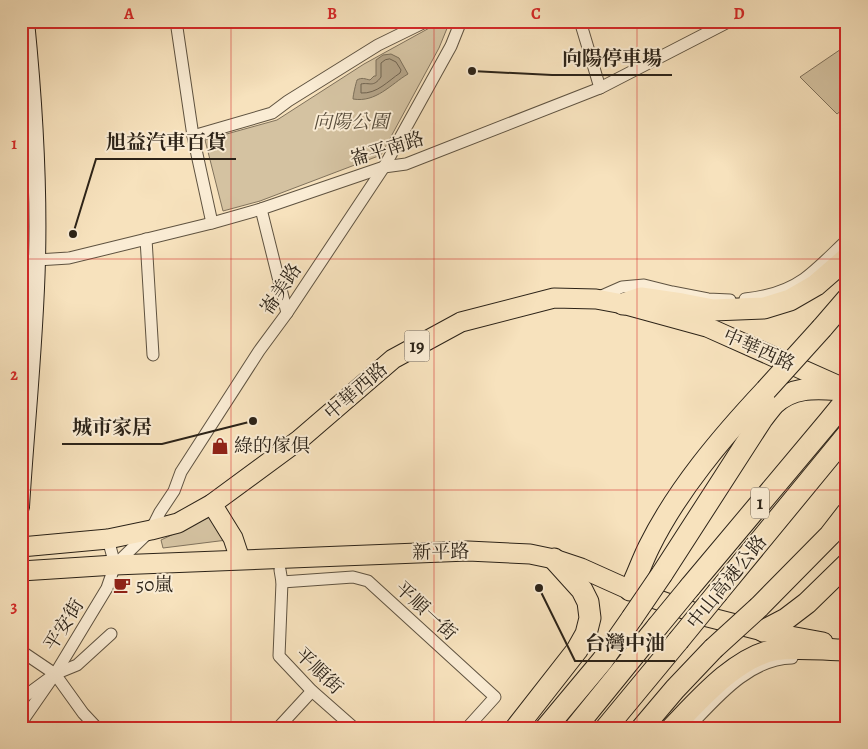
<svg xmlns="http://www.w3.org/2000/svg" width="868" height="749" font-family="Alegreya,'Noto Serif TC',serif">
	<style>
		.green { fill: #d4c2a1; stroke: #80725c }
		.water { fill: #b2a185; stroke: #7c6f59 }
		.lines { fill: none; stroke-linecap: round; stroke-linejoin: round }
		.shore { stroke: #6f624e; stroke-width: 1 }
		.street-casing { stroke: #5f5341; stroke-width: 13 }
		.secondary-casing { stroke: #2c2318; stroke-width: 18 }
		.primary-casing { stroke: #2c2318; stroke-width: 21 }
		.highway-casing { stroke: #2c2318; stroke-width: 23 }
		.street { stroke: #faecd4; stroke-width: 11 }
		.secondary { stroke: #faecd4; stroke-width: 16 }
		.primary { stroke: #f7e2bd; stroke-width: 19 }
		.highway { stroke: #f7e2bd; stroke-width: 21 }
		.highway-bridge-casing { stroke: #2c2318; stroke-width: 23; stroke-linecap: butt }
		.highway-bridge { stroke: #f7e2bd; stroke-width: 21 }
		.grid { fill: none; stroke: #d62828; stroke-width: 1; stroke-opacity: 0.55 }
		.labels { text-anchor: middle; dominant-baseline: central; stroke-width: 4; stroke-linejoin: round; paint-order: stroke }
		.shield { fill: #faecd4; stroke: #6a5f50; stroke-width: 1 }
		.shield-label { font-size: 18px; font-weight: bold; fill: #2c2318 }
		.park-label { font-size: 19px; font-style: italic; fill: #564b3a; stroke: #faecd4 }
		.street-label { font-size: 19px; fill: #2c2318; stroke: #faecd4 }
		.poi-label { font-size: 19px; fill: #2c2318; stroke: #faecd4; text-anchor: start }
		.leader { fill: none; stroke: #2c2318; stroke-width: 2 }
		.callout-dot { fill: #2c2318; stroke: #faecd4; stroke-width: 2 }
		.callout-label { font-size: 20px; text-anchor: middle; font-weight: bold; fill: #2c2318; stroke: #faecd4; stroke-width: 4; stroke-linejoin: round; paint-order: stroke }
		.neatline { fill: none; stroke: #d62828; stroke-width: 2 }
		.grid-label { font-size: 16px; text-anchor: middle; font-weight: bold; fill: #d62828 }
	</style>
	<rect width="100%" height="100%" fill="#f7e2bd"/>
	<filter id="stains"><feTurbulence type="fractalNoise" baseFrequency=".004" numOctaves="4"/><feColorMatrix values="0 0 0 0 .2 0 0 0 0 .09 0 0 0 0 .02 0 0 0 .5 -.17"/></filter>
	<radialGradient id="worn" r=".72"><stop offset=".6" stop-color="#630" stop-opacity="0"/><stop offset="1" stop-color="#630" stop-opacity=".3"/></radialGradient>
	<!-- green -->
	<g class="green">
		<path d="M442,21H450L439,48L381,155L260,201L223,211L205,140L277,120L364,64Z"/>
		<path d="M847,45V113L842,110L837,114L800,77Z"/>
		<path d="M214,515L227,540L163,548L161,540Z"/>
	</g>
	<!-- water -->
	<path class="water" d="M391,54L399,58L408,74C391,84 376,103 353,99C353,95 356,83 357,80C362,77 365,79 370,80L374,76H376V60L383,55Z"/>
	<g class="lines">
		<!-- shore -->
		<path class="shore" d="M390,59L396,62L401,70L400,73C388,81 377,94 361,93V84C370,82 373,88 381,77V63L385,60Z"/>
		<!-- street casing -->
		<g class="street-casing">
			<g id="street">
				<path d="M176,21L193,136L212,223"/>
				<path d="M580,21L600,88"/>
				<path d="M193,136L272,113L288,101L378,45L427,21"/>
				<path d="M261,209L287,313"/>
				<path d="M146,239L153,355"/>
				<path d="M21,261L69,258L212,223L261,209L384,167L406,164L600,88L730,21"/>
				<path d="M597,298L622,287L644,285L672,292L708,299L730,300"/>
				<path d="M745,299C765,297 787,291 804,279C819,268 833,253 847,240"/>
				<path d="M115,565L151,530L160,512L174,491L181,472L259,351L287,313L384,167L451,46L461,21"/>
				<path d="M280,570L282,582L279,656L312,691L354,728"/>
				<path d="M282,582L353,577L368,581L495,697L467,728"/>
				<path d="M21,651L55,674L83,713L97,728"/>
				<path d="M21,699L55,674L77,665L111,634"/>
				<path d="M21,723L55,674L107,588L115,565L108,539"/>
				<path d="M278,728L312,691"/>
				<path d="M688,728C716,699 748,659 792,658"/>
			</g>
		</g>
		<!-- secondary casing -->
		<g class="secondary-casing">
			<path id="secondary" d="M21,507C26,425 35,343 37,260C39,181 34,101 26,21"/>
		</g>
		<!-- primary casing -->
		<g class="primary-casing">
			<g id="primary">
				<path d="M212,504L233,538L240,559"/>
				<path d="M21,547L108,539L151,530L178,523L212,504L299,440L393,359L461,322L554,298L596,299L623,304L707,327L846,389"/>
				<path d="M21,571L115,565L468,551L530,554L554,559L581,568L630,590L704,616L763,631L823,642"/>
			</g>
		</g>
		<!-- highway casing -->
		<g class="highway-casing">
			<g id="highway">
				<path d="M623,304L641,298L682,304L713,310L764,308L790,300L816,285L847,258"/>
				<path d="M822,328L847,299"/>
				<path d="M662,574L762,419C766,414 770,408 774,404C795,384 821,389 847,390"/>
				<path d="M690,587L830,420L847,399"/>
				<path d="M630,590C637,576 642,561 649,547C677,490 722,437 766,390"/>
				<path d="M718,592L847,435"/>
				<path d="M759,607L830,535L847,513"/>
				<path d="M763,631L786,619L807,603L847,564"/>
				<path d="M516,728L577,650L586,634L590,618L588,602L582,590L554,559"/>
				<path d="M546,728L602,661L632,618"/>
				<path d="M575,728L657,627"/>
				<path d="M606,728L678,641"/>
				<path d="M642,728L675,689L713,649"/>
				<path d="M672,728C699,700 735,658 774,650C797,646 824,650 847,650"/>
			</g>
		</g>
		<!-- street -->
		<use href="#street" class="street"/>
		<!-- secondary -->
		<use href="#secondary" class="secondary"/>
		<!-- primary -->
		<use href="#primary" class="primary"/>
		<!-- highway -->
		<use href="#highway" class="highway"/>
		<!-- highway-bridge casing -->
		<g class="highway-bridge-casing">
			<g id="highway-bridge">
				<path d="M766,390L822,328"/>
				<path d="M632,618L662,574"/>
				<path d="M657,627L690,587"/>
				<path d="M678,641L718,592"/>
				<path d="M713,649L759,607"/>
			</g>
		</g>
		<!-- highway-bridge -->
		<use href="#highway-bridge" class="highway-bridge"/>
	</g>
	<!-- grid -->
	<path class="grid" d="M231,21V728M434,21V728M637,21V728M21,259H847M21,490H847"/>
	<!-- icons -->
	<defs>
		<g id="shop-bare" transform="scale(1.35)"><path d="M-5-2.5h2.3a2.7 3.5 0 0 1 5.4 0H5L5.5 6h-11ZM-1.5-2.5h3a1.5 2.3 0 0 0-3 0Z" fill="#8f2418" stroke="#faecd4" stroke-width="2.5" paint-order="stroke"/></g>
		<g id="cafe-bare" transform="scale(1.35)"><path d="M-5.5-4.5H6V0H3Q3 3.5 0 3.5H-2.5Q-5.5 3.5-5.5 0ZM3-3.2v2h1.7v-2ZM-6 4.5H4V6H-6Z" fill="#8f2418" stroke="#faecd4" stroke-width="2.5" paint-order="stroke"/></g>
	</defs>
	<g fill-rule="evenodd">
		<use href="#shop-bare" x="220" y="446"/>
		<use href="#cafe-bare" x="122" y="585"/>
	</g>
	<g class="labels">
		<!-- shield labels -->
		<g class="shield">
			<rect x="404.5" y="330.5" width="25" height="31" rx="4"/>
			<rect x="751" y="487.5" width="18" height="31" rx="4"/>
		</g>
		<g class="shield-label">
			<text x="417" y="346">19</text>
			<text x="760" y="503">1</text>
		</g>
		<!-- park labels -->
		<g class="park-label">
			<text x="351" y="122">向陽公園</text>
		</g>
		<!-- street labels -->
		<g class="street-label">
			<text transform="translate(387 149) rotate(-17)">崙平南路</text>
			<text transform="translate(281 289) rotate(-56)">崙美路</text>
			<text transform="translate(759 350) rotate(24)">中華西路</text>
			<text transform="translate(356 391) rotate(-41)">中華西路</text>
			<text transform="translate(441 552) rotate(-1)">新平路</text>
			<text transform="translate(727 582) rotate(-51)">中山高速公路</text>
			<text transform="translate(426 611) rotate(43)">平順一街</text>
			<text transform="translate(64 625) rotate(-58)">平安街</text>
			<text transform="translate(319 671) rotate(44)">平順街</text>
		</g>
		<!-- poi labels -->
		<g class="poi-label">
			<text x="234" y="446">綠的傢俱</text>
			<text x="136" y="585">50嵐</text>
		</g>
	</g>
	<!-- callouts -->
	<path class="leader" d="M472 71L552 75H672M73 234L96 159H236M253 421L162 444H62M539 588L575 661H675"/>
	<g class="callout-dot">
		<circle cx="472" cy="71" r="5"/>
		<circle cx="73" cy="234" r="5"/>
		<circle cx="253" cy="421" r="5"/>
		<circle cx="539" cy="588" r="5"/>
	</g>
	<g class="callout-label">
		<text x="612" y="65">向陽停車場</text>
		<text x="166" y="149">旭益汽車百貨</text>
		<text x="112" y="434">城市家居</text>
		<text x="625" y="650">台灣中油</text>
	</g>
	<!-- margin -->
	<rect width="868" height="749" fill="none" stroke="#f7e2bd" stroke-width="55"/>
	<rect x="28" y="28" width="812" height="694" class="neatline"/>
	<g class="grid-label">
		<text x="129" y="19">A</text>
		<text x="332" y="19">B</text>
		<text x="536" y="19">C</text>
		<text x="739" y="19">D</text>
		<text x="14" y="149">1</text>
		<text x="14" y="380">2</text>
		<text x="14" y="612">3</text>
	</g>
	<rect width="100%" height="100%" filter="url(#stains)"/>
	<rect width="100%" height="100%" fill="url(#worn)"/>
</svg>
